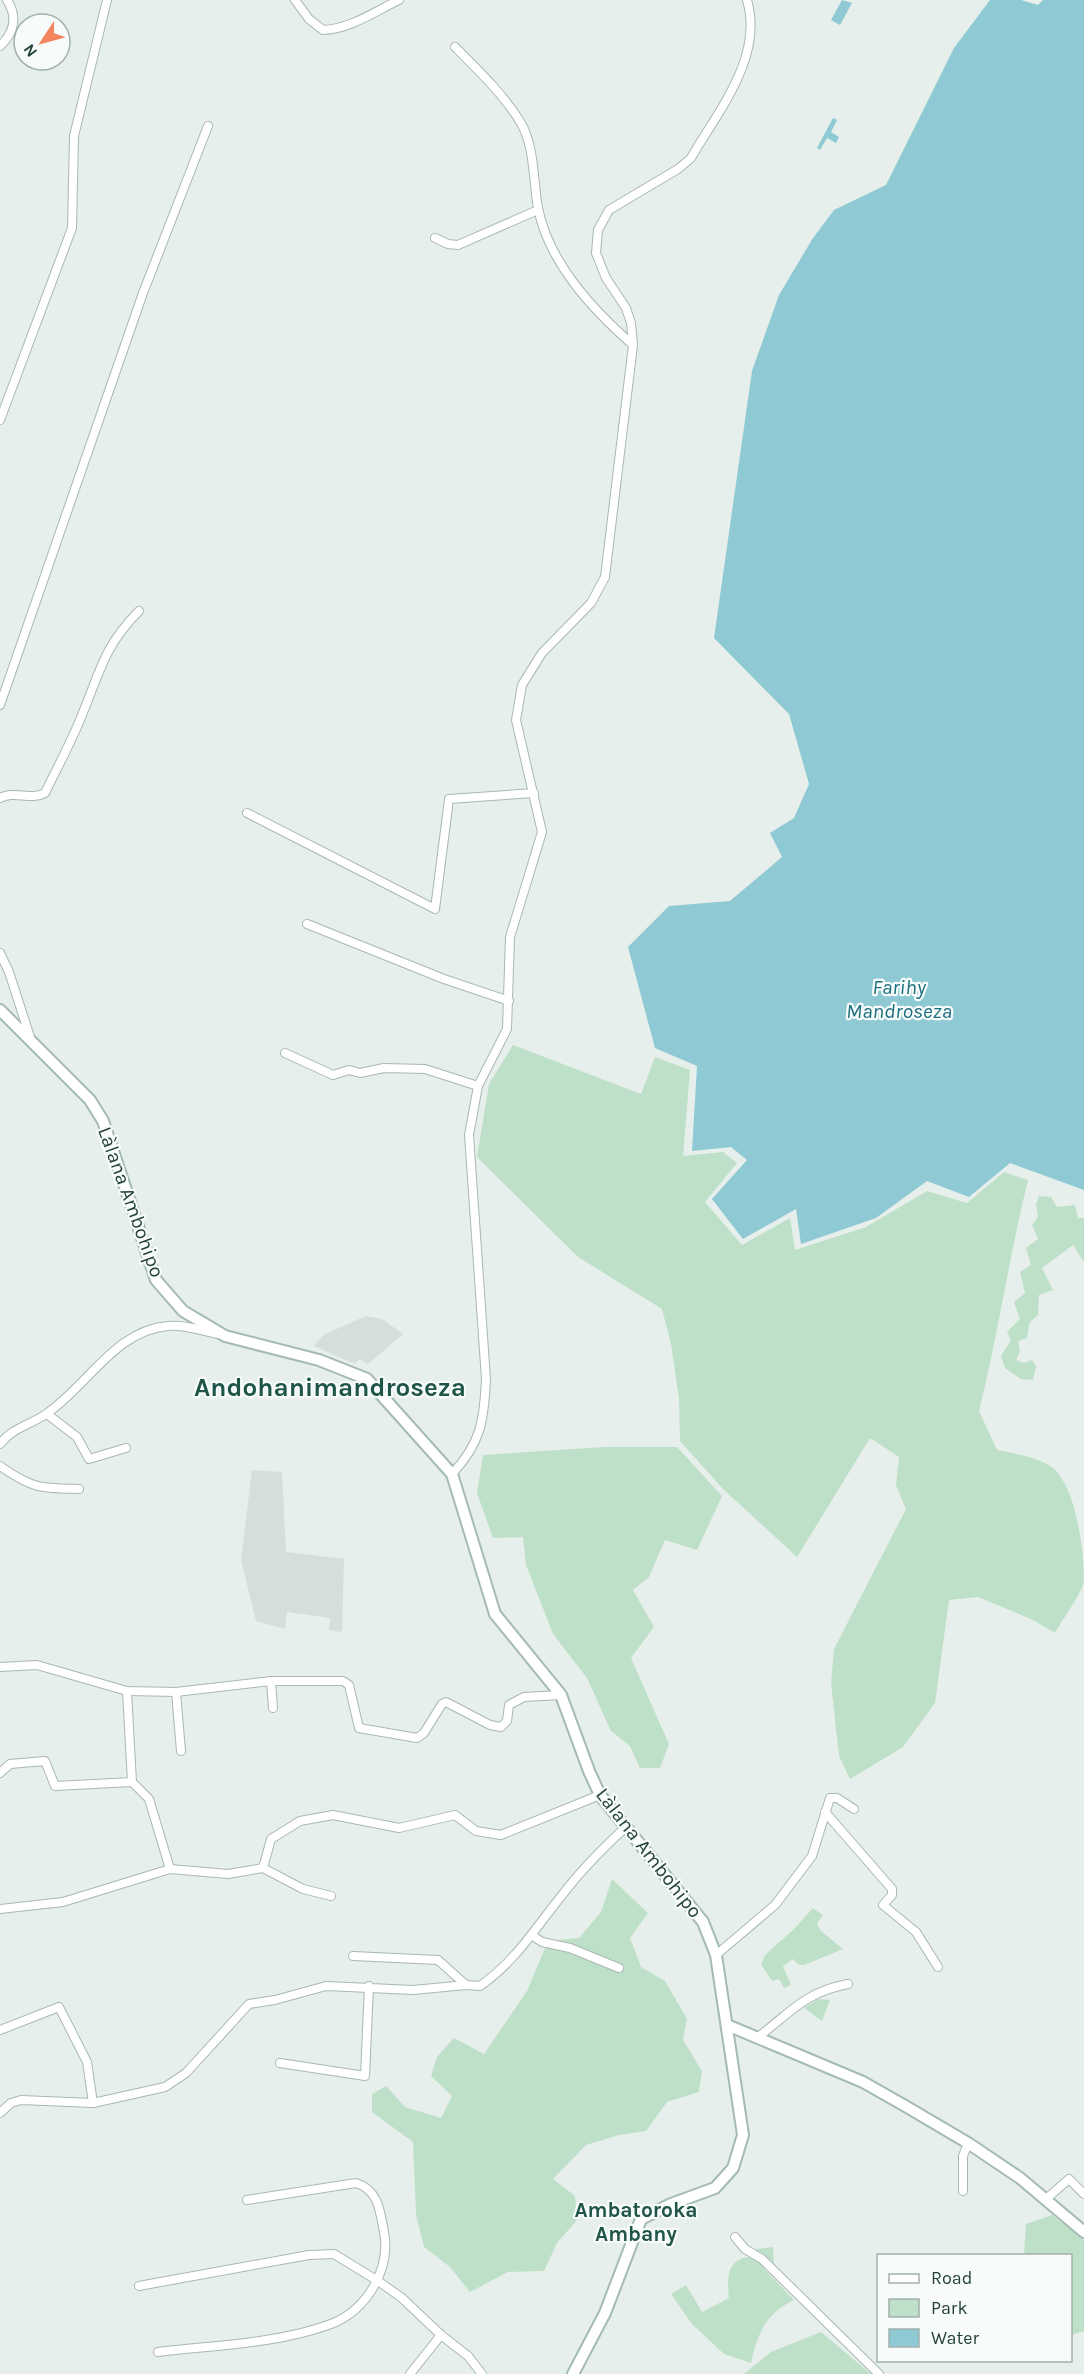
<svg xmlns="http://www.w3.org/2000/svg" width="1084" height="2374" font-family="Karla,sans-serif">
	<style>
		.built { fill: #d4dfda }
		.green { fill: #bfe0c8 }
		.water { fill: #8ec9d4 }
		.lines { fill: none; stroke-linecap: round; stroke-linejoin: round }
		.street-casing { stroke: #a8b8b2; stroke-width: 10 }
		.secondary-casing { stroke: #a4bbb3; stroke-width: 14 }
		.street { stroke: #fff; stroke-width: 8 }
		.secondary { stroke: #fff; stroke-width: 10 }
		.labels { text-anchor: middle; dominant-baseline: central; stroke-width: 4.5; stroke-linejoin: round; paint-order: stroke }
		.street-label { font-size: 20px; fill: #24423a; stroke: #f7fbf9 }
		.water-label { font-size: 21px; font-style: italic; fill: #1c6f80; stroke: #f7fbf9 }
		.neighbourhood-label { font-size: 21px; font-weight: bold; fill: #1f5548; stroke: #f7fbf9 }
		.district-label { font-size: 26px; font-weight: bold; fill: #1f5548; stroke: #f7fbf9 }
	</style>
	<rect width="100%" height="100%" fill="#e6efeb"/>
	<!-- built -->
	<g class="built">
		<path d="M366,1316L382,1319L403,1334L368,1364L359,1359L355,1364L314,1346L323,1335Z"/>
		<path d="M252,1470L282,1472L286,1552L344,1559L342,1632L329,1630L330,1618L287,1612L285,1629L256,1621L241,1560Z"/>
	</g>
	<!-- green -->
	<g class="green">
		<path d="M513,1045L641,1094L655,1057L690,1070L683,1156L723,1152L737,1163L705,1202L742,1245L790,1218L795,1250L866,1227L927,1191L967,1203L1004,1172L1028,1180C1009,1257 998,1335 979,1411L997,1450C1013,1453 1047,1459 1057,1472C1077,1495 1084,1551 1084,1581C1081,1595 1062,1620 1055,1633L1031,1619L978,1597L949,1600L935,1703L903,1747L850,1779L839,1756L831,1683L834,1649L906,1509L896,1485L899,1457L870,1438L797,1557L723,1489L680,1441L679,1399L671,1344L662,1309L578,1257L477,1157L489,1084Z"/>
		<path d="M1039,1196L1051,1197L1057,1207L1075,1205L1078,1218H1084V1262L1073,1245L1042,1268L1053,1290L1039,1295L1038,1315L1030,1322L1027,1338L1018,1341L1020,1351L1016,1360L1024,1363L1032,1360L1036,1366L1033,1380L1021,1379L1005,1368L1001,1356L1011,1340L1007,1332L1020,1319L1014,1302L1025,1293L1020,1272L1031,1265L1026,1248L1038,1239L1032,1225L1038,1217L1036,1204Z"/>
		<path d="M605,1447H677L722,1496L697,1550L665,1540L649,1577L633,1590L654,1627L631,1658L669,1744L660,1768H640L630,1746L611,1731L587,1678L553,1634L526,1565L523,1537L493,1538L477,1493L483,1455Z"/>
		<path d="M612,1879L648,1913L630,1938L641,1967L665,1981L687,2019L683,2040L702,2071L699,2092L667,2102L646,2131L619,2135L586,2145L553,2179L575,2196L577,2220L557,2243L544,2271L508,2272L470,2292L450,2267L424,2247L416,2215L413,2142L372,2112V2094L386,2086L405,2107L441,2118L452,2096L431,2076L437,2057L454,2038L484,2054L527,1991L548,1941L579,1938L601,1912Z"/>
		<path d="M813,1908L823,1915L817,1924L821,1931L843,1949L804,1965H799L793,1959L783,1966L791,1985L784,1988L779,1979L772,1981L761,1964L765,1955L794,1929Z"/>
		<path d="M818,1999L830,2000L822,2021L804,2008Z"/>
		<path d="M1052,2215L1084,2240V2331L1071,2335L1070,2256L1024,2255L1026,2224Z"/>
		<path d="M773,2247L774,2263L764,2269L794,2300C765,2314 758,2333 751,2363L724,2354L692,2324L671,2294L686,2285L702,2312L729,2298C727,2280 726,2258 751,2257L756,2249Z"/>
		<path d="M821,2332L871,2374H744L771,2352Z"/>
	</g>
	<!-- water -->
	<g class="water">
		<path d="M842,0L852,3L840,25L831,20Z"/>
		<path d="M990,0H1021L1038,5L1043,0H1084V1190L1010,1163L969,1197L927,1181L876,1218L801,1244L796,1209L743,1239L712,1199L747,1160L731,1147L692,1151L697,1066L655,1048L628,947L669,906L730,901L782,857L770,833L794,818L809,784L789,714L714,638L752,371L779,295L813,238L834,210L886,185L954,48Z"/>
		<path d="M833,118L837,120L831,132L839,137L836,143L827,138L820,150L817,148Z"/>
	</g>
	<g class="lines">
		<!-- street casing -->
		<g class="street-casing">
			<g id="street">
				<path d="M295,0L309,19L323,30C350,29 374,12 399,0"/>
				<path d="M0,46C14,33 18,17 7,0"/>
				<path d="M455,47C478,70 504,95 521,123C535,148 533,181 538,208C549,263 592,309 633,345"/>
				<path d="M435,238L448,244L458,245L538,210"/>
				<path d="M0,420L72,228L74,136L107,0"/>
				<path d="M0,705L143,293L208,126"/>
				<path d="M0,798C15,790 30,801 45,793C58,766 73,739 84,710C101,668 106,644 139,611"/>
				<path d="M247,813L435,909L449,799L534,793"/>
				<path d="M307,924L444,979L509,1001"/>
				<path d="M0,953L9,972L30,1037"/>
				<path d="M285,1053L333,1075L349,1070L360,1073L384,1068L425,1069L478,1086"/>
				<path d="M47,1414L77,1437L89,1459L126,1448"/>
				<path d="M0,1444C12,1428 30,1425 46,1414C87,1387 115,1330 168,1326C183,1324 203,1331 218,1334"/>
				<path d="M0,1466C33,1489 40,1488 79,1489"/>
				<path d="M452,1474C481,1443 484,1421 486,1379L469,1135L478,1086L507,1029L510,937L542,832L516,720L522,685L542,653L591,603L605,577L633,345L631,323L626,308L606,278L596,253L598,230L609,210L678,169L691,158C718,111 764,57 747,0"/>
				<path d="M0,1667L37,1665L127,1691L176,1692L271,1681H343L349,1685L359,1728L417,1738L424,1733L442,1704L446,1702L490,1725L501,1727L507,1721L509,1705L524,1697L561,1695"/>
				<path d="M271,1681L273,1708"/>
				<path d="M176,1692L181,1751"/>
				<path d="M0,1773L10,1764L45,1761L55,1786L132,1782L127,1691"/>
				<path d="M132,1782L149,1799L170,1869"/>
				<path d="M825,1812L892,1889V1895L883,1905L916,1932L938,1967"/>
				<path d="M263,1868L271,1839L300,1821L333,1815L399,1828L455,1815L476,1831L501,1835L600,1795"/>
				<path d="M0,1909L63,1902L170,1869L228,1874L263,1868L303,1889L331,1896"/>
				<path d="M533,1936L542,1942L570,1948L619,1968"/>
				<path d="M716,1955L775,1905L812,1856L830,1798H837L854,1809"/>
				<path d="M353,1956L438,1960L466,1985"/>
				<path d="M0,2030L59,2007L87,2062L93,2103"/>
				<path d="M757,2038C791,2012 805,1992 848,1984"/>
				<path d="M280,2063L365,2076L369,1986"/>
				<path d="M0,2113L11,2103L21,2100L93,2103L165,2087L186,2073L249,2004L275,2000L326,1986L413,1990L466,1985L480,1986C516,1961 536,1927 563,1894C582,1869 604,1847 627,1826"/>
				<path d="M963,2191V2156L968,2143"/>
				<path d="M1046,2199L1069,2179L1084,2194"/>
				<path d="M735,2237L745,2249L762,2259L879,2374"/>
				<path d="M139,2286L309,2255L334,2254L378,2281L402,2298L441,2335L468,2356L482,2374"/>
				<path d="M158,2352C214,2345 277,2344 331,2324C367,2310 391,2269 384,2232C380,2212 379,2190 356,2183L247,2200"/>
				<path d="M410,2374L441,2335"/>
			</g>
		</g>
		<!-- secondary casing -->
		<g class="secondary-casing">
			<g id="secondary">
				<path d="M0,1010L90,1100L103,1121L156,1280L183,1311L225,1336L319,1360L367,1379L452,1474L495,1614L561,1695L589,1771L600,1795L703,1922L716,1955L743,2135L733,2168L715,2188L671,2204L641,2219L605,2313L573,2374"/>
				<path d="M727,2025L863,2082L907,2107L968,2143L1020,2178L1084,2232"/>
			</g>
		</g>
		<!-- street -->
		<use href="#street" class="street"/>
		<!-- secondary -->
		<use href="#secondary" class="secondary"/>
	</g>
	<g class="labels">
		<!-- street labels -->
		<g class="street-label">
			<text transform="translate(131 1202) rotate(70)">Làlana Ambohipo</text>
			<text transform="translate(649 1853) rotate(52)">Làlana Ambohipo</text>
		</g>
		<!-- water labels -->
		<g class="water-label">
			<text x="899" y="987">Farihy<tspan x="899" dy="24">Mandroseza</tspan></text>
		</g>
		<!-- neighbourhood labels -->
		<g class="neighbourhood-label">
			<text x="636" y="2210">Ambatoroka<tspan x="636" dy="24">Ambany</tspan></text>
		</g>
		<!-- district labels -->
		<g class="district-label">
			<text x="330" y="1387">Andohanimandroseza</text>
		</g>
	</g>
	<!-- legend -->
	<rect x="877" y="2254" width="195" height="108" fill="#f7fbf9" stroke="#a3b1ad" stroke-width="1.5"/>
	<rect x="889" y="2274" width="30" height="9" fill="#ffffff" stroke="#a3b1ad" stroke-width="1.5"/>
	<text x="931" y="2284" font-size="18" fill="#24423a">Road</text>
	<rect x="889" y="2299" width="30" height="18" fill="#bfe0c8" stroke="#a3b1ad" stroke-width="1.5"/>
	<text x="931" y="2314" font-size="18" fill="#24423a">Park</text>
	<rect x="889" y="2329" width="30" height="18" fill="#8ec9d4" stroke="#a3b1ad" stroke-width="1.5"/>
	<text x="931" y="2344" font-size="18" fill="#24423a">Water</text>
	<!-- north arrow -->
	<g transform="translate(42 42) rotate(234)"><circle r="28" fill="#f7fbf9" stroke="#a3b1ad" stroke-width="1.5"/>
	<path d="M0-4.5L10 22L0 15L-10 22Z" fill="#f4845f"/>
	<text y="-9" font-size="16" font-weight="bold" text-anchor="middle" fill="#24423a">N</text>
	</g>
</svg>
